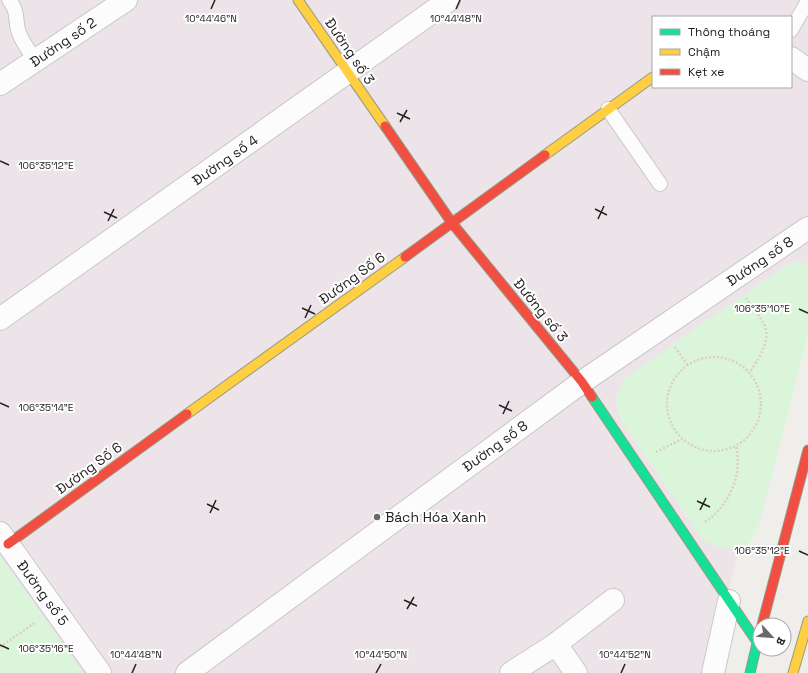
<svg xmlns="http://www.w3.org/2000/svg" width="808" height="673" font-family="'Space Grotesk',sans-serif">
	<style>
		.industrial { fill: #ede4e9; fill-rule: evenodd }
		.park { fill: #daf5da }
		.lines { fill: none; stroke-linecap: round; stroke-linejoin: round }
		.lane-casing { stroke: #c9c8c7; stroke-width: 16 }
		.street-casing { stroke: #c9c8c7; stroke-width: 24 }
		.fast-casing { stroke: #999a82; stroke-width: 11 }
		.slow-casing { stroke: #999a82; stroke-width: 11 }
		.jam-casing { stroke: #999a82; stroke-width: 11 }
		.path { stroke: #dccecd; stroke-width: 2.5; stroke-dasharray: 2 2; stroke-linecap: butt }
		.lane { stroke: #fdfcfc; stroke-width: 14 }
		.street { stroke: #fdfcfc; stroke-width: 22 }
		.fast { stroke: #16e098; stroke-width: 9 }
		.slow { stroke: #ffcf43; stroke-width: 9 }
		.jam { stroke: #f24e42; stroke-width: 9 }
		.ticks { fill: none; stroke: #222; stroke-width: 1.5 }
		.poi-dot { fill: #6a6968; stroke: #fff; stroke-width: 1.5 }
		.labels { text-anchor: middle; dominant-baseline: central; stroke-width: 4; stroke-linejoin: round; paint-order: stroke }
		.street-label { font-size: 14px; fill: #222; stroke: #fff }
		.poi-label { font-size: 14px; fill: #222; stroke: #fff; text-anchor: start }
		.ticks-label { font-size: 10px; text-anchor: middle; fill: #222; stroke: #fff; stroke-width: 4; stroke-linejoin: round; paint-order: stroke }
	</style>
	<rect width="100%" height="100%" fill="#f0eeeb"/>
	<!-- industrial -->
	<path class="industrial" d="M0,0H808V276L708,673H0ZM653,17H791V87H653Z"/>
	<!-- park -->
	<g class="park">
		<path d="M798,262L805,263L808,266V335L759,525L752,540L744,548C722,549 717,550 700,536L621,421C615,402 614,395 625,378L788,264Z"/>
		<path d="M0,555L83,673H0Z"/>
	</g>
	<g class="lines">
		<!-- lane casing -->
		<g class="lane-casing">
			<g id="lane">
				<path d="M9,0C20,14 14,20 19,33C23,44 30,52 36,61"/>
				<path d="M791,30L808,1"/>
				<path d="M608,109L660,184"/>
			</g>
		</g>
		<!-- street casing -->
		<g class="street-casing">
			<g id="street">
				<path d="M791,58L808,70"/>
				<path d="M0,84L126,0"/>
				<path d="M0,319L449,0"/>
				<path d="M0,533L100,673"/>
				<path d="M556,644L576,673"/>
				<path d="M187,673L582,382L808,228"/>
				<path d="M511,673L556,644L613,600"/>
				<path d="M713,673L729,601"/>
			</g>
		</g>
		<!-- fast casing -->
		<g class="fast-casing">
			<g id="fast">
				<path d="M592,397L757,642"/>
				<path d="M750,673L760,631"/>
			</g>
		</g>
		<!-- slow casing -->
		<g class="slow-casing">
			<g id="slow">
				<path d="M298,0L385,126"/>
				<path d="M545,155L653,77"/>
				<path d="M187,414L405,257"/>
				<path d="M793,673L808,621"/>
			</g>
		</g>
		<!-- jam casing -->
		<g class="jam-casing">
			<g id="jam">
				<path d="M385,126L452,223L582,382L592,397"/>
				<path d="M405,257L545,155"/>
				<path d="M8,544L187,414"/>
				<path d="M762,625L808,450"/>
			</g>
		</g>
		<!-- path -->
		<g class="path">
			<path d="M746,298C751,306 759,315 764,324C772,340 758,360 749,373"/>
			<path d="M675,347L688,366"/>
			<circle cx="714" cy="404" r="47"/>
			<path d="M656,452L682,439"/>
			<path d="M705,522C729,506 743,475 736,446"/>
			<path d="M0,647L36,622"/>
		</g>
		<!-- lane -->
		<use href="#lane" class="lane"/>
		<!-- street -->
		<use href="#street" class="street"/>
		<!-- fast -->
		<use href="#fast" class="fast"/>
		<!-- slow -->
		<use href="#slow" class="slow"/>
		<!-- jam -->
		<use href="#jam" class="jam"/>
	</g>
	<!-- ticks -->
	<path class="ticks" d="M211,9L215,0M456,9L460,0M397,113L410,119M400,122L407,110M0,161L9,165M595,209L607,215M104,212L117,218M598,219L604,206M108,221L114,209M302,308L315,314M799,309L808,313M305,318L311,305M0,403L9,407M499,405L512,411M503,414L509,401M697,501L710,507M207,504L219,510M700,510L706,498M210,513L216,500M799,551L808,555M404,600L417,606M407,609L414,597M0,645L9,649M132,673L136,664M376,673L381,664M621,673L625,664"/>
	<!-- markers -->
	<circle class="poi-dot" cx="377" cy="517" r="4"/>
	<g class="labels">
		<!-- street labels -->
		<g class="street-label">
			<text transform="translate(63 42) rotate(-34)">Đường số 2</text>
			<text transform="translate(350 51) rotate(56)">Đường số 3</text>
			<text transform="translate(225 160) rotate(-35)">Đường số 4</text>
			<text transform="translate(760 261) rotate(-34)">Đường số 8</text>
			<text transform="translate(352 278) rotate(-36)">Đường Số 6</text>
			<text transform="translate(541 310) rotate(51)">Đường số 3</text>
			<text transform="translate(495 446) rotate(-36)">Đường số 8</text>
			<text transform="translate(89 468) rotate(-36)">Đường Số 6</text>
			<text transform="translate(43 593) rotate(54)">Đường số 5</text>
		</g>
		<!-- poi labels -->
		<g class="poi-label">
			<text x="385" y="517">Bách Hóa Xanh</text>
		</g>
	</g>
	<g class="ticks-label">
		<text x="211" y="22">10°44'46"N</text>
		<text x="456" y="22">10°44'48"N</text>
		<text x="46" y="169">106°35'12"E</text>
		<text x="762" y="312">106°35'10"E</text>
		<text x="46" y="411">106°35'14"E</text>
		<text x="762" y="554">106°35'12"E</text>
		<text x="46" y="652">106°35'16"E</text>
		<text x="136" y="658">10°44'48"N</text>
		<text x="381" y="658">10°44'50"N</text>
		<text x="625" y="658">10°44'52"N</text>
	</g>
	<!-- legend -->
	<rect x="652" y="16" width="140" height="72" fill="#ffffff" stroke="#a7a7a7"/>
	<rect x="660" y="29" width="20" height="6" fill="#16e098" stroke="#a7a7a7"/>
	<text x="688" y="36" font-size="12" fill="#222222">Thông thoáng</text>
	<rect x="660" y="49" width="20" height="6" fill="#ffcf43" stroke="#a7a7a7"/>
	<text x="688" y="56" font-size="12" fill="#222222">Chậm</text>
	<rect x="660" y="69" width="20" height="6" fill="#f24e42" stroke="#a7a7a7"/>
	<text x="688" y="76" font-size="12" fill="#222222">Kẹt xe</text>
	<!-- north arrow -->
	<g transform="translate(772 637) rotate(116)"><circle r="19" fill="#ffffff" stroke="#a7a7a7"/>
	<path d="M0-3L7 15L0 10L-7 15Z" fill="#6a6968"/>
	<text y="-6" font-size="11" font-weight="bold" text-anchor="middle" fill="#222222">B</text>
	</g>
</svg>
